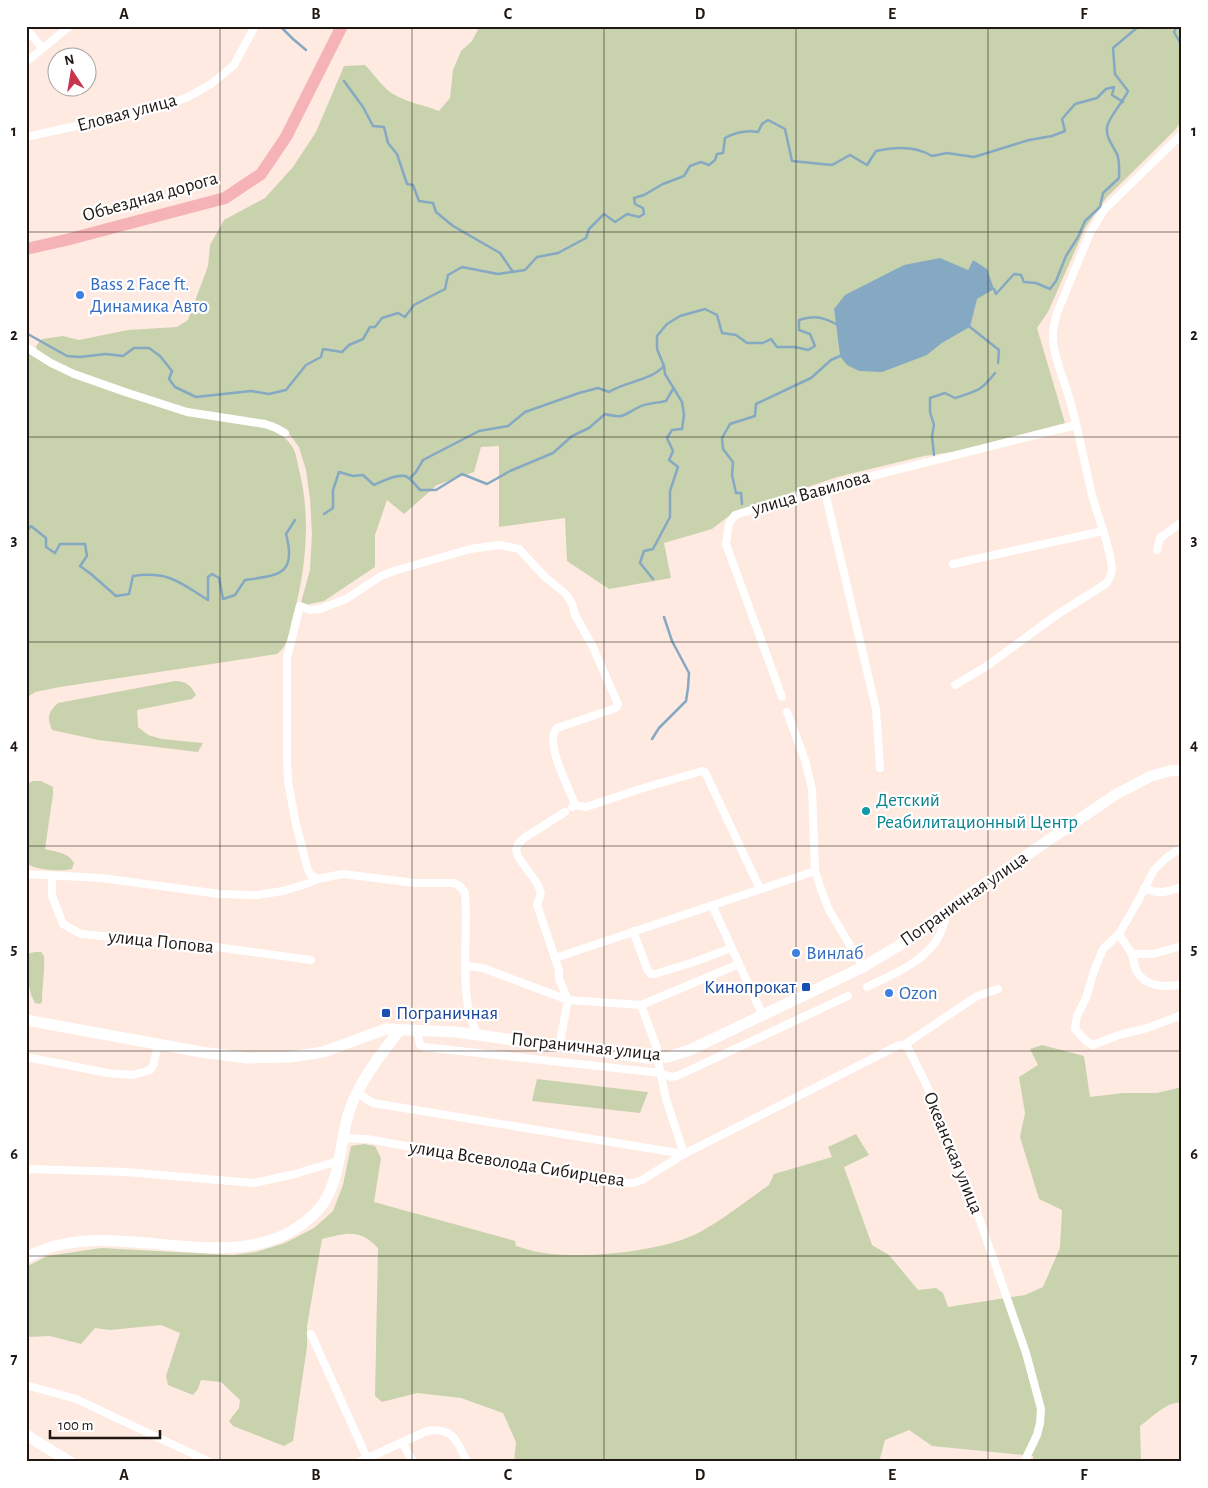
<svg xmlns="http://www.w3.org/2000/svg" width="1208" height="1488" font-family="'Alegreya Sans',sans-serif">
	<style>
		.green { fill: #c8d2ad; fill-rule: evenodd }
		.water { fill: #85a8c3 }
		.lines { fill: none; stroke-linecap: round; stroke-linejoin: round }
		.stream { stroke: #85a8c3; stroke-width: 2.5 }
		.street { stroke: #fff; stroke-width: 8 }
		.secondary { stroke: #fff; stroke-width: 11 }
		.primary { stroke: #f5b3b7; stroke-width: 12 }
		.grid { fill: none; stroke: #1f1712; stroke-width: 1; stroke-opacity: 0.55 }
		.shop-dot { fill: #3f7fe0; stroke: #fff; stroke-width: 2 }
		.culture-dot { fill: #0f9aa8; stroke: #fff; stroke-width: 2 }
		.transit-dot { fill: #1a4fb4; stroke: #fff; stroke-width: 2 }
		.labels { text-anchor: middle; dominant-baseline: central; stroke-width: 4.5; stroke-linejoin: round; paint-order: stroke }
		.street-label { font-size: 19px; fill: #1f1712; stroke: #fff }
		.shop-label { font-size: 19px; fill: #366cbe; stroke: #fff; text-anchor: start }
		.culture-label { font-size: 19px; fill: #0d838f; stroke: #fff; text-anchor: start }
		.transit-label { font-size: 19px; fill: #164399; stroke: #fff; text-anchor: end }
		.neatline { fill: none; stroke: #1f1712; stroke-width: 2 }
		.grid-label { font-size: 16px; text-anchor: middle; font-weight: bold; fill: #1f1712 }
	</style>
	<rect width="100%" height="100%" fill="#feeae1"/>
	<!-- green -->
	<g class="green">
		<path d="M480,26H1182V120L1175,130L1106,198L1085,228L1048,312L1037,328L1065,423L953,452L924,456L837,477L734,512L712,529L664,543L671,578L609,589L567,561L565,518L499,527V446L481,447L474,472L437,485L404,514L387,500L375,535V567L324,601L300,606L310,570L312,534L310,499L306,470L299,447L287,431L273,422L192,411L80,373L57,363L37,350L36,346L42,339L63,336L79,340L128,330L177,327L188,320L208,266L210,245L224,220L265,198L293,167L316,132L344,66L365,65C374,74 383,88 393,94C408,103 424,105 439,111L450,98L453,70L461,51L472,41ZM973,260L970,327L942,343L927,355L840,356L834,309L968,270Z"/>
		<path d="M26,352L49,366L194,416L270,429C280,433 287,438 293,448C296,453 297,460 298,466C312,515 306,572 292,620C289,633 288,646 277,654L60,687L35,692L26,698Z"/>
		<path d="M175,681C187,681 191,686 196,695L192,699L137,710L138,727L148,735L162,739L203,743L198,752L98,740L52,730C47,717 48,712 58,703Z"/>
		<path d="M33,781H41L53,787V794L45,849C55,852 68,852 74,863L72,869C62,872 34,870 26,863V784Z"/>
		<path d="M35,952H41L44,956C45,972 42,987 42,1002L40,1004L35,1003L31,995L28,980L26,979V954Z"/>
		<path d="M1042,1045L1084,1056L1090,1097L1123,1093H1157L1182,1087V1403C1168,1400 1151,1418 1140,1426L1141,1459L1156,1462H1033V1456L932,1446L909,1430L885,1440L879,1462H514L516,1442L503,1413L461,1398L417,1393L382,1402L375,1396L378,1248C359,1228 347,1233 322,1239L307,1326V1347L293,1441L284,1446L233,1426L229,1421L239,1408L240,1400L221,1382L201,1380L198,1389L193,1395L168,1385L166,1376L180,1333L161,1325L110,1330L95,1328L81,1344L50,1336L26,1337V1267L47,1256L101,1248L232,1255L256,1252L285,1243L314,1228L333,1211L343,1185L351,1146L364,1144L375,1146L381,1158L374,1202L515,1241L516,1246C524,1248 531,1251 538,1252C578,1260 664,1252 700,1232C724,1219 746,1201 769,1185L774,1174L832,1157L828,1147L856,1134L869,1155L844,1167L872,1245L889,1255L918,1290L936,1288L943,1293L948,1307L1025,1295L1043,1287L1060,1248L1062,1210L1039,1199L1020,1137L1025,1113L1019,1077L1038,1065L1030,1049Z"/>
		<path d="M537,1079L647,1092H648L640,1113L532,1101Z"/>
	</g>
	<!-- water -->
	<path class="water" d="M940,258L968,270L973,260L987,269L994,289L977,299L970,327L942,343L927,355L882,372L859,371L847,365L840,356L834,309L845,295L904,265Z"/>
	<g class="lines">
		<!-- stream -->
		<g class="stream">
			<path d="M280,26L293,39L306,50"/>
			<path d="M1177,26L1174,32L1182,46"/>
			<path d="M344,81L363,107L373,126L384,127L388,143L397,154L407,184L413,185L419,201L433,203L436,212L453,226L500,253L513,272"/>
			<path d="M994,289L996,294L1014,274L1021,275L1024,282L1036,283L1050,289L1056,281L1066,256L1078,237L1085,221L1100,207L1103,193L1119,178C1119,170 1120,161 1117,154C1113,146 1106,138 1107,128C1107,119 1124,101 1128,91L1115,74L1113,48L1139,26"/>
			<path d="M970,327L999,350L998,363"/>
			<path d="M26,333L67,356L80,357L106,354L123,356L134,348H149L160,356L172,371L169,379L175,387L196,397L251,391L269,394L286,390L306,365L321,357L323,349L342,352L349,345L363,339L370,327H375L382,318L398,313L405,317L414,305L445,289L448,275L462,267L498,274L525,270L537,257L558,253L586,238L589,229L604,214L615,222L627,214L639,217L644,214L643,208L635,204L634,198L644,195L663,184L684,176L690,166L701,162L709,165L715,160L717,154L723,153L725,138C736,132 746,130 758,132L762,124L768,120L785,129L792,161L832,165L850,155L867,165L876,151C894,147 916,146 932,156L947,153L974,157L1029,140L1052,136L1065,131L1062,119L1075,104L1097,98L1106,89L1114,87L1112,95L1123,102"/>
			<path d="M934,455L932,436L934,425L930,412V398L945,393L955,398C977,391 981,391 995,373"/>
			<path d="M410,478L416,472L423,460L479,431L508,426L525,412L579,393L598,388L609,392C627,381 650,381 664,366"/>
			<path d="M742,504L741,493H736L732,475L733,462L723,449L722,438L730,424L755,416L756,404L811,378L831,360L840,356"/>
			<path d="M324,514L333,508V490L339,472L353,476L363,475L374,485C383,481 396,474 405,476C411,478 416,486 420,490H436L462,474L487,484L510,471L553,453L572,436L589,428L605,414C625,419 623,415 639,407C646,403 658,403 666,401L673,389"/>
			<path d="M26,532L31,526L46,538V547L55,553L60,544H85L87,556L80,566L91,574L116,596L129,594L133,576C169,571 179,582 208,600V577L212,574L219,578L223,599L235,595L245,580C279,575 297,575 286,534L295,520"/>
			<path d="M653,579L640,563L644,551L653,549L670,517V491L678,467L669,460L673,451L667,438L672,430L682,429L684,415L682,402L665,374L664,366L657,349V336L667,324L680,316L705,309L717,315L722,333L736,335L747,343H763L771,339L777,347H795L808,350L815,346L810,334L799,330V320C813,315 823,317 836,324"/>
			<path d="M652,739L659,728L686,701L688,688L689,673L672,641L664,617"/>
		</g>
		<!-- street -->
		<g class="street">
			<path d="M26,28L42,48"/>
			<path d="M26,62L70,26"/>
			<path d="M26,137L158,108L188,97L211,84L234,65L255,26"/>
			<path d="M26,347L51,363L74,374L125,392L187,412L265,424L276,428L285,433"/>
			<path d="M824,488L876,709L880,768"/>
			<path d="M1157,550L1160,538L1182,522"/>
			<path d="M953,564L1103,531"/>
			<path d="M955,685L987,666L1055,616L1107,583C1109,578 1112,574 1112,569C1110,544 1098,518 1092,495C1084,461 1078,427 1068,394C1063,377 1054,358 1053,339C1052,331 1055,321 1057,313L1090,233L1104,210L1182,134"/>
			<path d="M782,697L726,544L729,524L735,515L824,488L1076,425"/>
			<path d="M787,712L805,760L812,789L815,871L822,892L829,910L863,967"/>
			<path d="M572,807L575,805L586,807L640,789L702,771L705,772L760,889"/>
			<path d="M1182,847L1165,859L1154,870L1138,901L1119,934L1103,949L1094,971L1086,998L1077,1016L1075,1029L1086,1041L1093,1045L1119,1035L1147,1028L1182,1015"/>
			<path d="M26,874L101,878L220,894L257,895L283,891L309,883L317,879L343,874L415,883H454L461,887L465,893C469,931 457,1004 478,1034"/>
			<path d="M52,877V896L63,924L81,934L209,946L311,960"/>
			<path d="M317,879L310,874L307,867L295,820L288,781L287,760V658L300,606L310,610L320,609L346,599L381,576L394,571L470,549L500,545L519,549L545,577L566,594L572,604L575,615L592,645L618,704L617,707L613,709L557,728C543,742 570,789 575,805"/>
			<path d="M1144,888C1160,895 1165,892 1182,887"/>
			<path d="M712,905L763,1016"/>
			<path d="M633,931L648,971L651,974H655L694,962L731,948"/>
			<path d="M1119,934C1123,941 1129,948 1132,955C1134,960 1134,965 1136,970C1144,987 1166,988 1182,984"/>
			<path d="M1132,954H1153L1182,946"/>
			<path d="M555,958L815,871"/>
			<path d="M466,966L483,968L568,1000L641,1005L739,964"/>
			<path d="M867,987C892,975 925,962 939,936C943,928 945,919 949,911"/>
			<path d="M417,1030L420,1045L423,1047L660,1073L671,1077L677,1076L848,996"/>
			<path d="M904,1045L977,996L998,989"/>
			<path d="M559,1047L568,1000L559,979V970L537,905L541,893L537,883L518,857L516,850L518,844L524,838L565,812"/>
			<path d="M26,1057L108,1073L133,1075L150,1070L153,1066L158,1044"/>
			<path d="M357,1093L373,1103L684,1154L666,1099L659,1066L658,1051L641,1005"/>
			<path d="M343,1138L367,1139L614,1183H633L642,1180L684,1154L899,1045H904L908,1048L927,1086L954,1158L969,1189L1026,1353L1041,1409L1040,1423L1037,1435L1024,1462"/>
			<path d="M26,1169L126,1172L253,1183L295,1174L338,1161"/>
			<path d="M311,1334L367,1458"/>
			<path d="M26,1385L76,1399L210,1462"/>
			<path d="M402,1442L413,1462"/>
			<path d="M359,1462L427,1431C453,1427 457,1441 467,1462"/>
		</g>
		<!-- secondary -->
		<g class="secondary">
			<path d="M26,1020L201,1052L247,1058L290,1057L323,1052L386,1029L456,1032L647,1058L668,1057L690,1050L863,967L900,945L971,893L1115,795L1151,776L1169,771L1182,770"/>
			<path d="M26,1258C113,1207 242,1292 318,1210C343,1182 338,1140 351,1106C362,1078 382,1052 400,1030"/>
			<path d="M26,1435L70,1462"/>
		</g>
		<!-- primary -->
		<path class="primary" d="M26,249L66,240L225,198L261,174L286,137L342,26"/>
	</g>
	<!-- grid -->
	<path class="grid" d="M220,26V1462M412,26V1462M604,26V1462M796,26V1462M988,26V1462M26,232H1182M26,437H1182M26,642H1182M26,846H1182M26,1051H1182M26,1256H1182"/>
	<!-- markers -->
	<g class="shop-dot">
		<circle cx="80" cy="295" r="5"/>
		<circle cx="796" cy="953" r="5"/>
		<circle cx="889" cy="993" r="5"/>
	</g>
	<circle class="culture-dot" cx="866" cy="811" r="5"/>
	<g class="transit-dot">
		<rect x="801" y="982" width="10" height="10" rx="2.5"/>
		<rect x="381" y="1008" width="10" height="10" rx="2.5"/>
	</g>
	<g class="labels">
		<!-- street labels -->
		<g class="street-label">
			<text transform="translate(127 113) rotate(-15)">Еловая улица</text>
			<text transform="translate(150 197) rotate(-16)">Объездная дорога</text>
			<text transform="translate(811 493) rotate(-16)">улица Вавилова</text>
			<text transform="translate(964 899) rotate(-35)">Пограничная улица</text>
			<text transform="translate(161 942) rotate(6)">улица Попова</text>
			<text transform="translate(586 1047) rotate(6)">Пограничная улица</text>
			<text transform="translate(953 1153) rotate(68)">Океанская улица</text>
			<text transform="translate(517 1164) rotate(9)">улица Всеволода Сибирцева</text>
		</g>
		<!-- shop labels -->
		<g class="shop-label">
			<text x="90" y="284">Bass 2 Face ft.<tspan x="90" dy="22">Динамика Авто</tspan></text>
			<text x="806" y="953">Винлаб</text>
			<text x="899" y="993">Ozon</text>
		</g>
		<!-- culture labels -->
		<g class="culture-label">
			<text x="876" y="800">Детский<tspan x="876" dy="22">Реабилитационный Центр</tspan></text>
		</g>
		<!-- transit labels -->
		<g class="transit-label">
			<text x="796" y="987">Кинопрокат</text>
			<text x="396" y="1013" text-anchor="start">Пограничная</text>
		</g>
	</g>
	<!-- border -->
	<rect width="1208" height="1488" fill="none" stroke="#ffffff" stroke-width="55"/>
	<!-- north arrow -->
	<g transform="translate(72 72) rotate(348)"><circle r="24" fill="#ffffff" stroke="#a5a2a0"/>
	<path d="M0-4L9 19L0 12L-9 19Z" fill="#c5354c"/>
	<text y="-8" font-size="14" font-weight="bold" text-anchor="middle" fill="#1f1712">N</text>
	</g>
	<!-- scale -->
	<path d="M50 1430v8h110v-8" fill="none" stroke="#1f1712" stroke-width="2.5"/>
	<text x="58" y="1430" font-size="15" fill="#1f1712" stroke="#ffffff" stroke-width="4" paint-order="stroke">100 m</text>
	<rect x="28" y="28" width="1152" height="1432" class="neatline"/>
	<g class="grid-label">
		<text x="124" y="19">A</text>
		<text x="316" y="19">B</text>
		<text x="508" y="19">C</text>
		<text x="700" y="19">D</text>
		<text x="892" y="19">E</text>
		<text x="1084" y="19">F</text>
		<text x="14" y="136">1</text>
		<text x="1194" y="136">1</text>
		<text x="14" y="340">2</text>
		<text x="1194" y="340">2</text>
		<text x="14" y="545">3</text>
		<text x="1194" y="545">3</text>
		<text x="14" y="750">4</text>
		<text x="1194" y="750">4</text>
		<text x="14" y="954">5</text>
		<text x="1194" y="954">5</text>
		<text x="14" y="1159">6</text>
		<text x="1194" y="1159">6</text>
		<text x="14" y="1364">7</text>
		<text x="1194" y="1364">7</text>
		<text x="124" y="1480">A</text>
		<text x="316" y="1480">B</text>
		<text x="508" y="1480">C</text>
		<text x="700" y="1480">D</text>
		<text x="892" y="1480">E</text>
		<text x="1084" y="1480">F</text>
	</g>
</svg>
